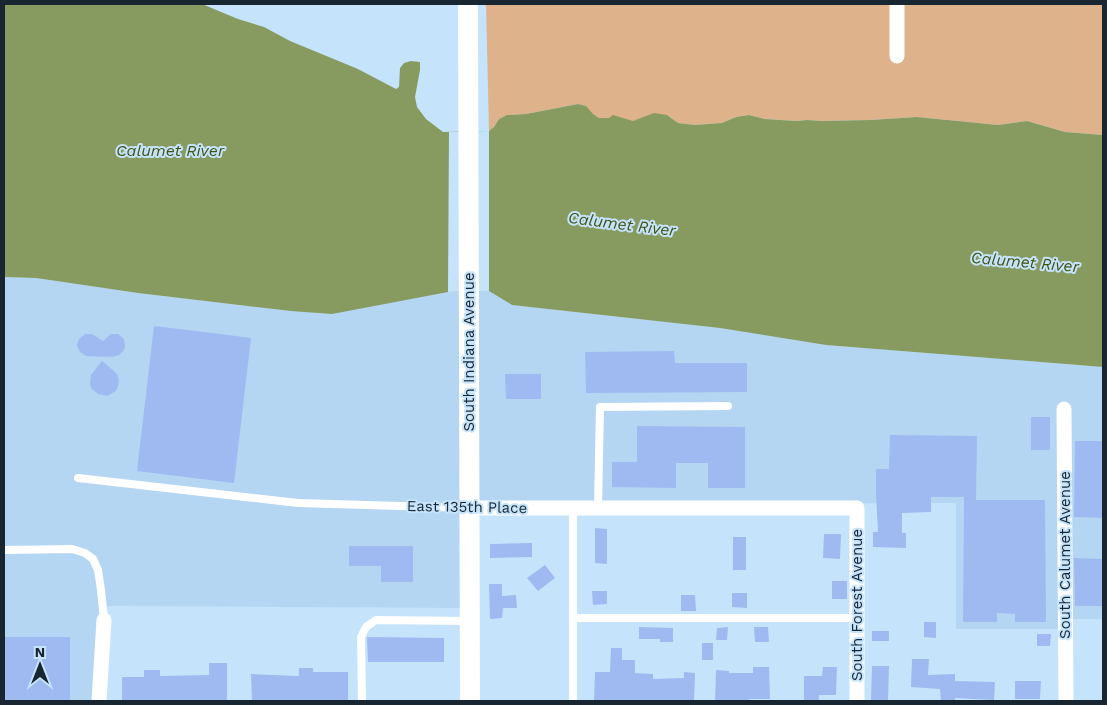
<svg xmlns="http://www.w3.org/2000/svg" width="1107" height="705" font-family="'Work Sans',sans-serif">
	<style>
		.built { fill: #b4d6f2 }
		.green { fill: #deb38b }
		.water { fill: #879b60 }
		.pier { fill: #c6e3fc }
		.building { fill: #9ebaf1 }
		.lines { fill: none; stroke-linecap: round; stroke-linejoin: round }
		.lane { stroke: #fff; stroke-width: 8 }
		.street { stroke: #fff; stroke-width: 15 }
		.secondary { stroke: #fff; stroke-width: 20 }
		.labels { text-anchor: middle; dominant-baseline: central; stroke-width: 4; stroke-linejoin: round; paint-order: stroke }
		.street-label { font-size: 15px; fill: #182631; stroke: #c6e3fc }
		.water-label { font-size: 16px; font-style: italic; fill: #415310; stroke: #c6e3fc }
	</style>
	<rect width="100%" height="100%" fill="#c6e3fc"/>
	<!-- built -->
	<path class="built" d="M4,277L36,278L138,293L291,311L448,292L489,291L512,305L720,328L826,345L1103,367V619H1069V629H956V503L466,504V608L99,606L98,701H4Z"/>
	<!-- green -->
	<path class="green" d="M486,4H1103V135L1065,132L1027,121L998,125L917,117L870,120L822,121L807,120L796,121L765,119L749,115L736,117L722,123L695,125L678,123L667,115L633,121L599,118L592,114L586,106L578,104L526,114L507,115L499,119L494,127L489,131Z"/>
	<!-- water -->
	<path class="water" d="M4,4H202L238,19L264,27L290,41L358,69L396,89L399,87L400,68L404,63L411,61L420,62V70L415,97L417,107L426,119L443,132L489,131L494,127L499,119L507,115L526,114L578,104L586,106L593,114L599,118H609L613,115L633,121L654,113L667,115L678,123L695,125L722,123L736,117L749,115L765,119L796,121L807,120L822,121L870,120L917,117L998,125L1027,121L1065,132L1103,135V367L826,345L720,328L512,305L489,291L448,292L332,314L291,311L138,293L36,278L4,277Z"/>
	<!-- pier -->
	<path class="pier" d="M489,131V291L448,292L449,132Z"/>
	<!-- building -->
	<g class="building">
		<path d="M154,326L213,333L251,338L234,483L137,471Z"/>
		<path d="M85,334H92L103,341L111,334H118L124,339L125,346L124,350L119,355L112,357L86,356L80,352L77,345L79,339Z"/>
		<path d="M674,351L675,363H747V392L586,393L585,352Z"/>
		<path d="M102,361L115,372L118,376L119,381L118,386L116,391L107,396L98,394L91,388L90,384L91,375Z"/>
		<path d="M505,374H541V399H506Z"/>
		<rect x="1031" y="417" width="19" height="33"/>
		<path d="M637,426L745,427V488H708V463H676V488L612,487V462H637Z"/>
		<path d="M890,435L977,436L976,500H1045L1046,622H1015V614L997,613V622H963L964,497H931V512L902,513V533H906V548L873,547V532H878L876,493V469H889Z"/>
		<path d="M1075,441H1103L1102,518L1074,517Z"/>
		<path d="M595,528L607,529V564L595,563Z"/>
		<path d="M824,534H841L840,559L823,558Z"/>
		<rect x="733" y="537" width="13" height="33"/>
		<path d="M532,543V557L490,558V544Z"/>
		<path d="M349,546H413V582H381V566H349Z"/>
		<path d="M1074,558L1103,559V606H1075Z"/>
		<path d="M545,565L555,578L538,591L527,578Z"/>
		<rect x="832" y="581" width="15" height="18"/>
		<path d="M489,584H502V596L516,595L517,608H503L502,618L490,619Z"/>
		<path d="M592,591H607V604L593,605Z"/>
		<path d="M732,593H747V608L732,607Z"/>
		<path d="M681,595H695L696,611H681Z"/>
		<path d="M924,622H936V638L924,637Z"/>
		<path d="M639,627L673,628V642H660V639H639Z"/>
		<path d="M728,627L727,640H716L717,628Z"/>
		<path d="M754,627H768L769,642H755Z"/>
		<rect x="872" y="631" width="17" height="10"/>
		<path d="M1037,634H1051L1050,646H1037Z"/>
		<rect x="4" y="637" width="66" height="64"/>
		<path d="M367,637L444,638V662H368Z"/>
		<rect x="702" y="643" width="11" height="17"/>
		<path d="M611,648H622V660H635V673L653,674V679L684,678V672L695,673L694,701H594L595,672H610Z"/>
		<path d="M912,659H929L928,675L955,674V681L995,682L994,700L955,698V701H941L940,689L911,687Z"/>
		<path d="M209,663H227V701H122V677H144V670H160V676L209,675Z"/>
		<path d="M872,666H889L888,701H871Z"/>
		<path d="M753,667H769L770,699H749V701H715L716,670L729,671V673H753Z"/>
		<path d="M823,667H837L836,695H819V701H804V676H822Z"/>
		<path d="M299,668H313V672H348V700L252,701L251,674L299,676Z"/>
		<path d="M1015,681H1041L1040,699H1015Z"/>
	</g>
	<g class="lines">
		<!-- lane -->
		<g class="lane">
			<path d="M78,478L298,503L469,508"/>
			<path d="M598,508L600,407L728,406"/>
			<path d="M4,550L72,549L85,553L93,559L98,570L101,590L104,620"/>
			<path d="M573,618H857"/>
			<path d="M362,701L361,637L366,627L376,620L469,621"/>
			<path d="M573,701V508"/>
		</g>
		<!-- street -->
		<g class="street">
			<path d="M897,4V56"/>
			<path d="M1064,409L1066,701"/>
			<path d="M469,508H857V701"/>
			<path d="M99,701L104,620"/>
		</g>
		<!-- secondary -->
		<path class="secondary" d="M468,4L470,701"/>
	</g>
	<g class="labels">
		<!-- street labels -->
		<g class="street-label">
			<text transform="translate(469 352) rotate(-90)">South Indiana Avenue</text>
			<text transform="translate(467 507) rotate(1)">East 135th Place</text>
			<text transform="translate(1065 555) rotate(-90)">South Calumet Avenue</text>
			<text transform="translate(857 605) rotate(-90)">South Forest Avenue</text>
		</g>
		<!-- water labels -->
		<g class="water-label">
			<text x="170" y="150">Calumet River</text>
			<text transform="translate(622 224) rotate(7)">Calumet River</text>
			<text transform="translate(1025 262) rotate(5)">Calumet River</text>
		</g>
	</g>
	<!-- border -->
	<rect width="1107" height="705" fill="none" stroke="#182631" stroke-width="10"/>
	<!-- north arrow -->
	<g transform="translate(40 665)" stroke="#c6e3fc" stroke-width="4" paint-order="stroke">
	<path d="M0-4L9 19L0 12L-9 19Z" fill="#182631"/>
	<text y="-8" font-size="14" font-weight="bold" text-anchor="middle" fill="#182631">N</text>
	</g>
</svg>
